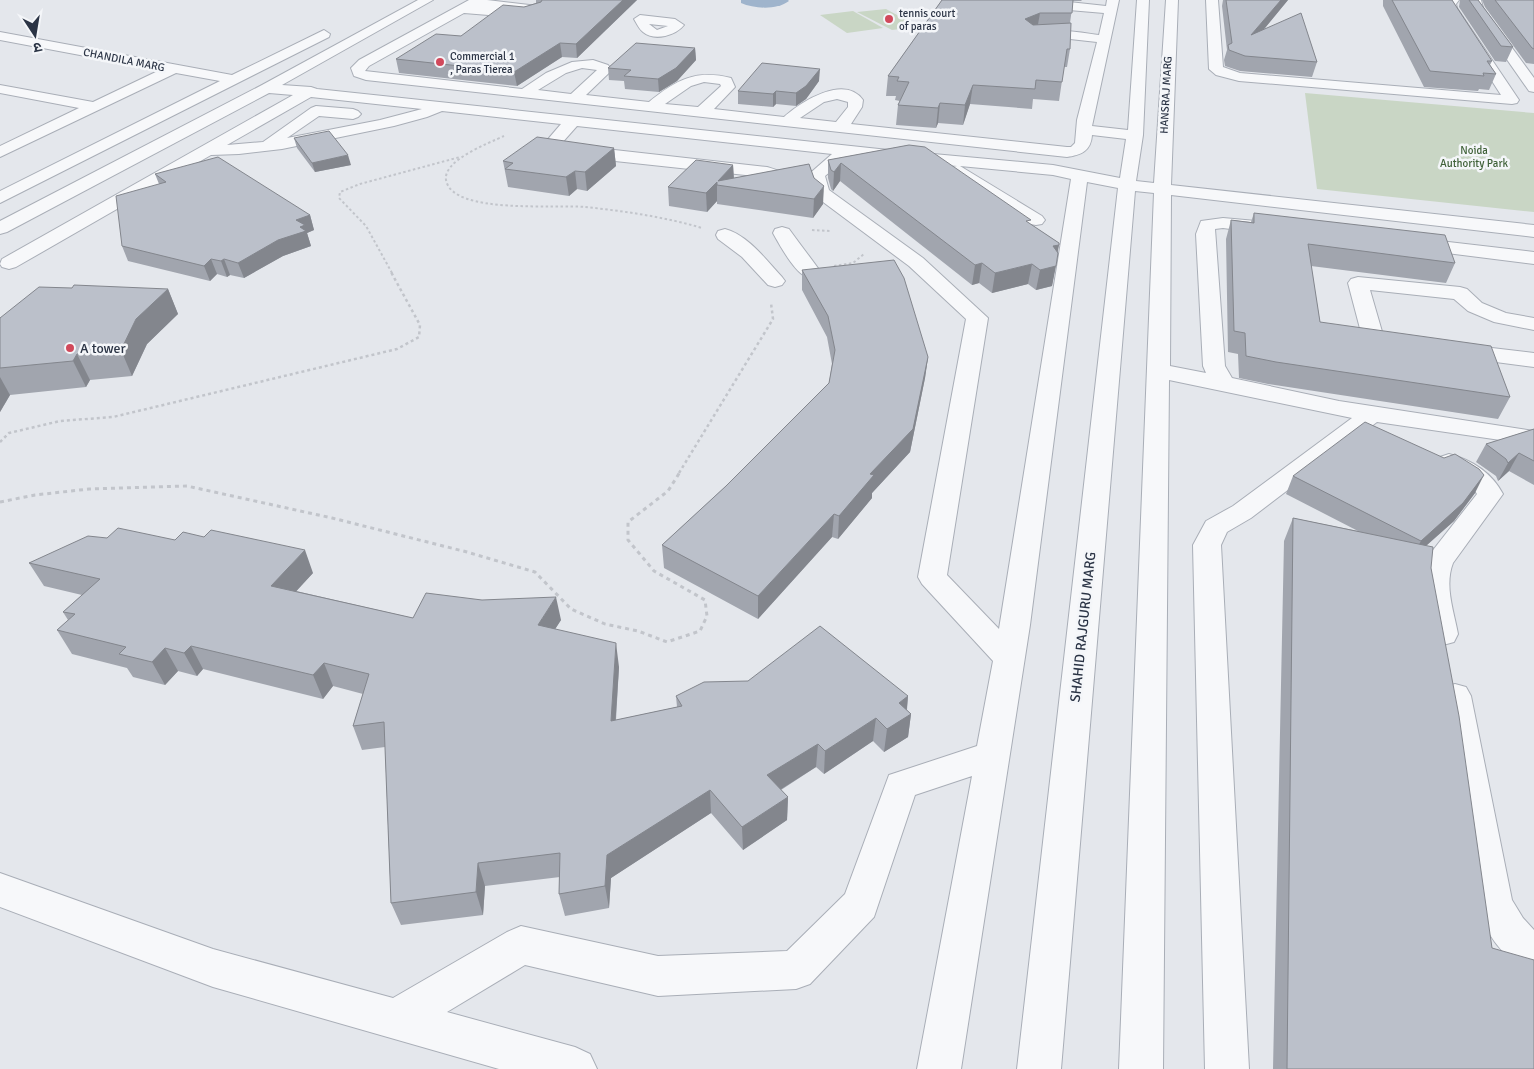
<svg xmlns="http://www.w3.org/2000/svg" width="1534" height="1069" font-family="Signika,'Noto Sans Devanagari',sans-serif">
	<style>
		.green { fill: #c9d6c5 }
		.water { fill: #9fb4cc }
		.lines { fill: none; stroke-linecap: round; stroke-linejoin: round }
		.minor-casing { stroke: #a9aeb7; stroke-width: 2 }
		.path-far2 { stroke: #c2c5cb; stroke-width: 2; stroke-dasharray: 2.5 2.5; stroke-linecap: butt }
		.path-far1 { stroke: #c2c5cb; stroke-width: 2.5; stroke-dasharray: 3 3; stroke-linecap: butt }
		.path { stroke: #c2c5cb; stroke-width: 3; stroke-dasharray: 4 4; stroke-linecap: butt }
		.minor { fill: #f7f8fa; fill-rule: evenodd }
		.wall { fill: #a1a5ae }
		.shaded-wall { fill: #83868d }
		.building { fill: #bbc0ca; stroke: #83868d }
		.poi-dot { fill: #d1495b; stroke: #f4f6f9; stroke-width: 2 }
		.labels { text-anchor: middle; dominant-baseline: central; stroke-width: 5; stroke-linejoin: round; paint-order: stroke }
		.far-poi-label { font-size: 11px; fill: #2b3445; stroke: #f4f6f9; text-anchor: start }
		.far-street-label { font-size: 11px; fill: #2b3445; stroke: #f4f6f9 }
		.far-park-label { font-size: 11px; fill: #3f6138; stroke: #f4f6f9 }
		.poi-label { font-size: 14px; fill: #2b3445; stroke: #f4f6f9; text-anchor: start }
		.street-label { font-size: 14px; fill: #2b3445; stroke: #f4f6f9 }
	</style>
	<rect width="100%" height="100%" fill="#e4e7ec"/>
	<!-- green -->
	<g class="green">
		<path d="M886,9L919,27L892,30L857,12Z"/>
		<path d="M853,11L883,28L847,33L820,15Z"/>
		<path d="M1305,93L1534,113V212L1317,189Z"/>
	</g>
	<!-- water -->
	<path class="water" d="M741,0H788L789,1C777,10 755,9 741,3Z"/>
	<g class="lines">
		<!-- minor casing -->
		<g class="minor-casing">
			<g id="minor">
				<path d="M418,0H433L282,85L311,87L317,89L879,149L1053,165L1120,178L1126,139L1092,135C1091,151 1081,155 1067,157L366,80L354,76L351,68L359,60L469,0H487L538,6L544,10L542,13L526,18L464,13L369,66L365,71L522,89L546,73L572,62L593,60L608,65L612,70L586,95L649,102C676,80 696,69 731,78L735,87L714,109L784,117C801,102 844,74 863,100L862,107L851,124L1067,147H1071L1075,143L1077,120L1097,42L1061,38L1033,41L1027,37C1038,25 1083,33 1099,35L1104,13L1069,10L1063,6L1069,2L1106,6L1107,0H1119L1092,126L1128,130L1137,0H1149L1143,135L1136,181L1154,183L1166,0H1178L1171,185L1534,225V237L1171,195L1170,366L1206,373L1203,366L1196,234L1201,221L1223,218L1267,222L1274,224L1276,228L1274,232L1267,234L1223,228L1215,229L1225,366L1232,378L1339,401L1534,431V445L1377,422L1251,518L1227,532L1221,545L1249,1069H1205L1193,545L1206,521L1233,506L1352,418L1169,380L1163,1069H1119L1154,193L1135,191L1061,1069H1017L1118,188L1087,182L1030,625L961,1069H917L972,776L915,795L874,917L810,984L796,989L658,996L525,965L447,1012L575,1047L590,1054L597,1069H499L213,987L0,907V873L213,949L393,998L507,932L521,926L658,956L787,951L845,894L889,775L977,746L993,661L922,584L918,577L966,319L909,266L815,196L808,175L832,154L577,126L561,144L767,167C777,170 783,171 787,181L784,185L778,186L772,185L769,178L765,177L559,155L553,153L543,145L561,124L442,111L427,117L394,126L282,149L239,154L211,155L16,267L9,269L2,267L0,264L2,259L293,95L269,93L7,232L0,234V221L262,85ZM582,68L597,70L571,94L538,90L566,73ZM704,82L720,84L721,86L698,107L665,104L691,86ZM311,97L422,109L380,120L287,138L319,116L353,119L358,117L361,114L358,111L353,109L316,106L311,108L263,142L227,145ZM837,99L848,102V107L836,122L800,118L824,102ZM849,156L957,166L952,167L950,171L952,175L1030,224L1036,225L1042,224L1045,220L1042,216L960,166L1053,175L1071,179L999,629L947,575L988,318L923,258L829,190L825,176Z"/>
				<path d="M1206,0H1218L1223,67L1240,73L1501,95L1445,8L1444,3L1446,0H1459L1456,4L1457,8L1519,100L1517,103L1512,104L1239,81L1216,75L1209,69Z"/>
				<path d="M1469,0H1481L1483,8L1534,78V92L1529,91L1471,8Z"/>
				<path d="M640,15L675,19L684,25C676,35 655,42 643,32C639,29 637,24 634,19ZM649,24L668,26L657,30Z"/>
				<path d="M324,30L330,34L329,37L0,203V191L220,81L176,73L0,157V146L79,108L0,93V85L93,102L160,70L0,40V32L232,75Z"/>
				<path d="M782,227L789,229C799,243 810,257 820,271L817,275C813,276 809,277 805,276C794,271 779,244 773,233L775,229Z"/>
				<path d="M725,229C748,235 766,260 782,277L785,281L782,285L775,287L768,285L742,257L718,239L716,235L718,231Z"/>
				<path d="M1414,238L1534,252V264L1407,248L1405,244L1407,240Z"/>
				<path d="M1358,277L1460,287L1467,289L1482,303L1506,313L1534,318V330L1494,322L1468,311L1454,299L1370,290L1383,335L1408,338L1411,343L1408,348L1400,350L1366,345L1363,340L1348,283L1351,279Z"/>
				<path d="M1458,344L1534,353V367L1450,356L1447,351L1450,346Z"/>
				<path d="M1449,454C1472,460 1492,473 1503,494L1453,563C1444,586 1454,611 1458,634L1454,642L1443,645L1432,642L1428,634L1420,591L1421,573L1430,554L1477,494C1468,477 1446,476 1436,462L1440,457Z"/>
				<path d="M1455,684L1466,687L1471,696L1512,900L1523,918L1534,930V971C1498,957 1489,935 1474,902L1439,696L1444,687Z"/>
			</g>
		</g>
		<!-- path-far2 -->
		<g class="path-far2">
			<path d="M504,136C489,143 443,160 446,180C452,215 558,204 585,207C624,211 665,217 702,228"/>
			<path d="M812,230L831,231"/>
			<path d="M834,266L853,263L864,254"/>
			<path d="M392,273L366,226L339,198L340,192L360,184L460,157"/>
		</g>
		<!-- path-far1 -->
		<g class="path-far1">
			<path d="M0,442L9,433L60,421L113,417L397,349L419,337L420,325L391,272"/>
			<path d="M679,473L773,319L771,303"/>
		</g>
		<!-- path -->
		<path class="path" d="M0,502L35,495L89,489L187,486L332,518L467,552L535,572L571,609L605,624L638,631L667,642L700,631L707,616L705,600L654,571L628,540V522L668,491L680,472"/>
		<!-- minor -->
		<use href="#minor" class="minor"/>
	</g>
	<!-- wall -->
	<g class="wall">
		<path d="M536,0H637L577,58L562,57L517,86L399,73L396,59L461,36L524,7L536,3Z"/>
		<path d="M942,0H1082L1081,1H1073L1070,23V49L1067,67H1064L1059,101L1033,99L1032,109L970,104L963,125L938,123L936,128L896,125L898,105L900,101L895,100L896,96H886L888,76Z"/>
		<path d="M1223,0H1288L1263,30L1317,62L1312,77L1240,71L1225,66L1224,60L1227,50L1222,6Z"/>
		<path d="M1383,0H1452L1492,61L1490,65L1496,74L1489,90L1479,89L1478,91L1424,87L1383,6Z"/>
		<path d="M1460,0H1478L1513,47L1506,62L1495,61L1459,7Z"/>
		<path d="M1482,0H1534V64L1526,63L1485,7Z"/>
		<path d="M695,48L696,60L677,81L659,92L625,89L624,81L609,80L608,68Z"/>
		<path d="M819,81L806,99L796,106L776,104L773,107L738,104V91Z"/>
		<path d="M294,138L351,165L315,172L297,148Z"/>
		<path d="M909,145L1059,243L1052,286L1036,290L1028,284L992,293L979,283L972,285L840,181L833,191L831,189L828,178V160Z"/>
		<path d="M614,148L616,166L587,191L577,189L569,196L508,187L503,161Z"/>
		<path d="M809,164L823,204L813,218L717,204V201L707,212L669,206L668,187L733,165L734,178Z"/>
		<path d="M155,174L310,215L314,230L307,233L311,246L283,256L244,278L230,275L227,277L217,274L210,281L128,261L122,246L159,184Z"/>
		<path d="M1254,213L1455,263L1446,283L1311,266L1320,322L1510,397L1498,419L1268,384L1239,378L1238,354L1228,352L1226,239L1231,220L1251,222Z"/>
		<path d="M802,270L928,357L925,378L910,452L872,493V498L838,539L832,537L758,619L664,568L662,545L726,486L829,383L832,364L827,337L802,290Z"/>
		<path d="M168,289L178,314L147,344L132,376L90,380L86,387L10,395L0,412V318Z"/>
		<path d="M1534,429V485L1509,471L1498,481L1496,476L1476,462L1486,444Z"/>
		<path d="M1293,476L1475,493L1454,521L1426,546L1431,568L1492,948L1534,1069H1273L1284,541L1293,518L1358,531L1286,494Z"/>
		<path d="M204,537L313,573L296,591L413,618L561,620L555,629L619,667L616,720L677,707L676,696H908L907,710L911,714L908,737L884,752L873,741L824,774L816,767L781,790L788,797L787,820L743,850L711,813L611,878L609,908L565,916L559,894L560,877L485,886L483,915L401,925L391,903L385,747L362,750L353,726L363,694L333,686L323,699L203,669L197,676L178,671L165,685L133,677L127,668L72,654L57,630L68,620L63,612L82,595L44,586L29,563L107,538L175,540Z"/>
	</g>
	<!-- shaded-wall -->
	<g class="shaded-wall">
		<path d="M623,0H637L577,58L576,44Z"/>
		<path d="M1281,0H1288L1247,50L1251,35Z"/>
		<path d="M1040,13L1037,30L1025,19Z"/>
		<path d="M560,43L562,57L517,86L514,72Z"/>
		<path d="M695,48L696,60L677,81L659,92L658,79Z"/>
		<path d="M820,69L819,81L806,99L796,106V93Z"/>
		<path d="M973,85L970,104L963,125L965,105Z"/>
		<path d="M776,91V104L773,107V94Z"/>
		<path d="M940,103L938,123L936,128L938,108Z"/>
		<path d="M614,148L616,166L587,191L585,172Z"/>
		<path d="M348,155L351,165L315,172L312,163Z"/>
		<path d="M841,163L840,181L833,191L834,172Z"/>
		<path d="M733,165L734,183L718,181Z"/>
		<path d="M575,171L577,189L569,196L566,177Z"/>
		<path d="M717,182V201L707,212L706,193Z"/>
		<path d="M824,186L823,204L813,218L814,199Z"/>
		<path d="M310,215L314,230L307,233L311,246L283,256L244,278L238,263L278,240L296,220Z"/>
		<path d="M1059,245L1055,265L1053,246Z"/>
		<path d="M211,259L217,274L210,281L204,266Z"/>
		<path d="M224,259L230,275L227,277L221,261Z"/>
		<path d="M982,263L979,283L972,285L975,265Z"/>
		<path d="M1032,264L1028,284L992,293L995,273Z"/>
		<path d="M1056,266L1052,286L1036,290L1040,270Z"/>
		<path d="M168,289L178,314L147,344L132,376L121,350L136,319Z"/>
		<path d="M77,354L90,380L86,387L73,361Z"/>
		<path d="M928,357L925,378L910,452L872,493V498L838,539L839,516L870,474Z"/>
		<path d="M0,377L10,395L0,412Z"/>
		<path d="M1519,453L1509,471L1498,481L1508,463Z"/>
		<path d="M1484,475L1475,493L1454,521L1411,559L1421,541Z"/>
		<path d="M834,514L832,537L758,619V596Z"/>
		<path d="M305,550L313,573L280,609L271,586Z"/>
		<path d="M556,597L561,620L543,648L538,625Z"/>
		<path d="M616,643L619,667L614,744L611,721Z"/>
		<path d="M191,646L203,669L197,676L184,653Z"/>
		<path d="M165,648L178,671L165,685L152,662Z"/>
		<path d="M324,663L333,686L323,699L313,675Z"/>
		<path d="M908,696L906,717L911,714L908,737L884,752L887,729L899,703Z"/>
		<path d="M876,718L873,741L824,774L825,751Z"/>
		<path d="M818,744L816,767L767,798V775Z"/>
		<path d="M710,790L711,813L611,878L609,908L605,886L607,855Z"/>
		<path d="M788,797L787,820L743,850L742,827Z"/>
		<path d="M478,863L485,886L483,915L476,892Z"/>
	</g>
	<!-- building -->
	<g class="building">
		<path d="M542,0H623L576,44L560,43L514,72L396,59L436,34L461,36L503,5L524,7L541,2Z"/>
		<path d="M942,0H1073L1072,13H1040L1025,19L1033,25L1071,23L1070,49H1067L1062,82L1036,80L1035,89L973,85L965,105L940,103L938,108L898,105L909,82L897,81L899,77L888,76Z"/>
		<path d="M1226,0H1281L1251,35L1301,13L1317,62L1245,56L1229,50L1228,45L1232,43Z"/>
		<path d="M1392,0H1452L1492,61H1487L1496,74L1483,73L1484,76L1430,71Z"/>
		<path d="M1469,0H1478L1513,47L1501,46Z"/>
		<path d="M1495,0H1534V49L1532,48Z"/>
		<path d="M636,43L695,48L676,68L658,79L624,76L631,70L608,68Z"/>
		<path d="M762,63L820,69L806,86L796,93L776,91L773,94L738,91Z"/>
		<path d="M329,131L348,155L312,163L294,138Z"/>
		<path d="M537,137L614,148L585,172L575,171L566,177L505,169L513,163L503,161Z"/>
		<path d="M909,145L925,147L1031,220L1026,221L1059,243V245L1053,246L1058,253L1056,266L1040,270L1032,264L995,273L982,263L975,265L841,163L834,172L831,170L828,160Z"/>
		<path d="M218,157L310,215L296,220L305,225L300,227L306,231L278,240L238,263L224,259L221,261L211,259L204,266L122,246L116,196L166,182L155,174Z"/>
		<path d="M696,160L733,165L718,181L809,164L814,178L824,186L814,199L717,185V182L706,193L668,187Z"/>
		<path d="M1254,213L1445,235L1455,263L1308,244L1320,322L1491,346L1510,397L1276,362L1246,356L1245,333L1234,331L1231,220L1254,223Z"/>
		<path d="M894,260L904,278L928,357L913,429L870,474L874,475L839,516L834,514L758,596L662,545L726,486L829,383L835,350L828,316L802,270Z"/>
		<path d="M74,285L168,289L136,319L121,350L77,354L73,361L0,368V318L39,287L72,288Z"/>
		<path d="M1365,422L1444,458L1455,454L1479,469L1484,475L1463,503L1421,541L1293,476Z"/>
		<path d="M1534,429V461L1519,453L1508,463L1506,459L1486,444Z"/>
		<path d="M1293,518L1433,547L1431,568L1459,716L1492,948L1534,960V1069H1287Z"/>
		<path d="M118,528L175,540L183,532L204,537L211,530L305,550L271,586L413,618L426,593L482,600L556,597L538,625L616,643L611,721L682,706L676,696L704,682L748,681L820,626L908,696L899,703L911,714L887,729L876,718L825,751L818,744L767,775L788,797L742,827L710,790L607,855L605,886L559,894L560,853L478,863L476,892L391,903L384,722L353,726L369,674L324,663L313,675L191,646L184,653L165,648L152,662L119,654L126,647L57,630L75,614L63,612L100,579L29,563L88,536L107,538Z"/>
	</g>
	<!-- markers -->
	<g class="poi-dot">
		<circle cx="889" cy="19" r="5"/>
		<circle cx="440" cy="62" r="5"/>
		<circle cx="70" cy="348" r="5"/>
	</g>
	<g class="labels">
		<!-- far-poi labels -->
		<g class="far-poi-label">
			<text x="899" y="13">tennis court<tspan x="899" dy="13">of paras</tspan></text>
			<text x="450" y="56">Commercial 1<tspan x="450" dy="13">, Paras Tierea</tspan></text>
		</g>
		<!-- far-street labels -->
		<g class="far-street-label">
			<text transform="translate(124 60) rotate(11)">CHANDILA MARG</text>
			<text transform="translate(1166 95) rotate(-87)">HANSRAJ MARG</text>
		</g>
		<!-- far-park labels -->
		<g class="far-park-label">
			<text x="1474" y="150">Noida<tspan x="1474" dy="13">Authority Park</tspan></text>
		</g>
		<!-- poi labels -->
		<g class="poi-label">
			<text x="80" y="348">A tower</text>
		</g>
		<!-- street labels -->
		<g class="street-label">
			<text transform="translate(1083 627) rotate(-84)">SHAHID RAJGURU MARG</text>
		</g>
	</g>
	<!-- north arrow -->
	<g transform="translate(35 35) rotate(168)" stroke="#f4f6f9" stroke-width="4" paint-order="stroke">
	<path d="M0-4L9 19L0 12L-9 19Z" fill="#2b3445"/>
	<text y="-8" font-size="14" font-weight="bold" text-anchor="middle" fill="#2b3445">उ</text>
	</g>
</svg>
